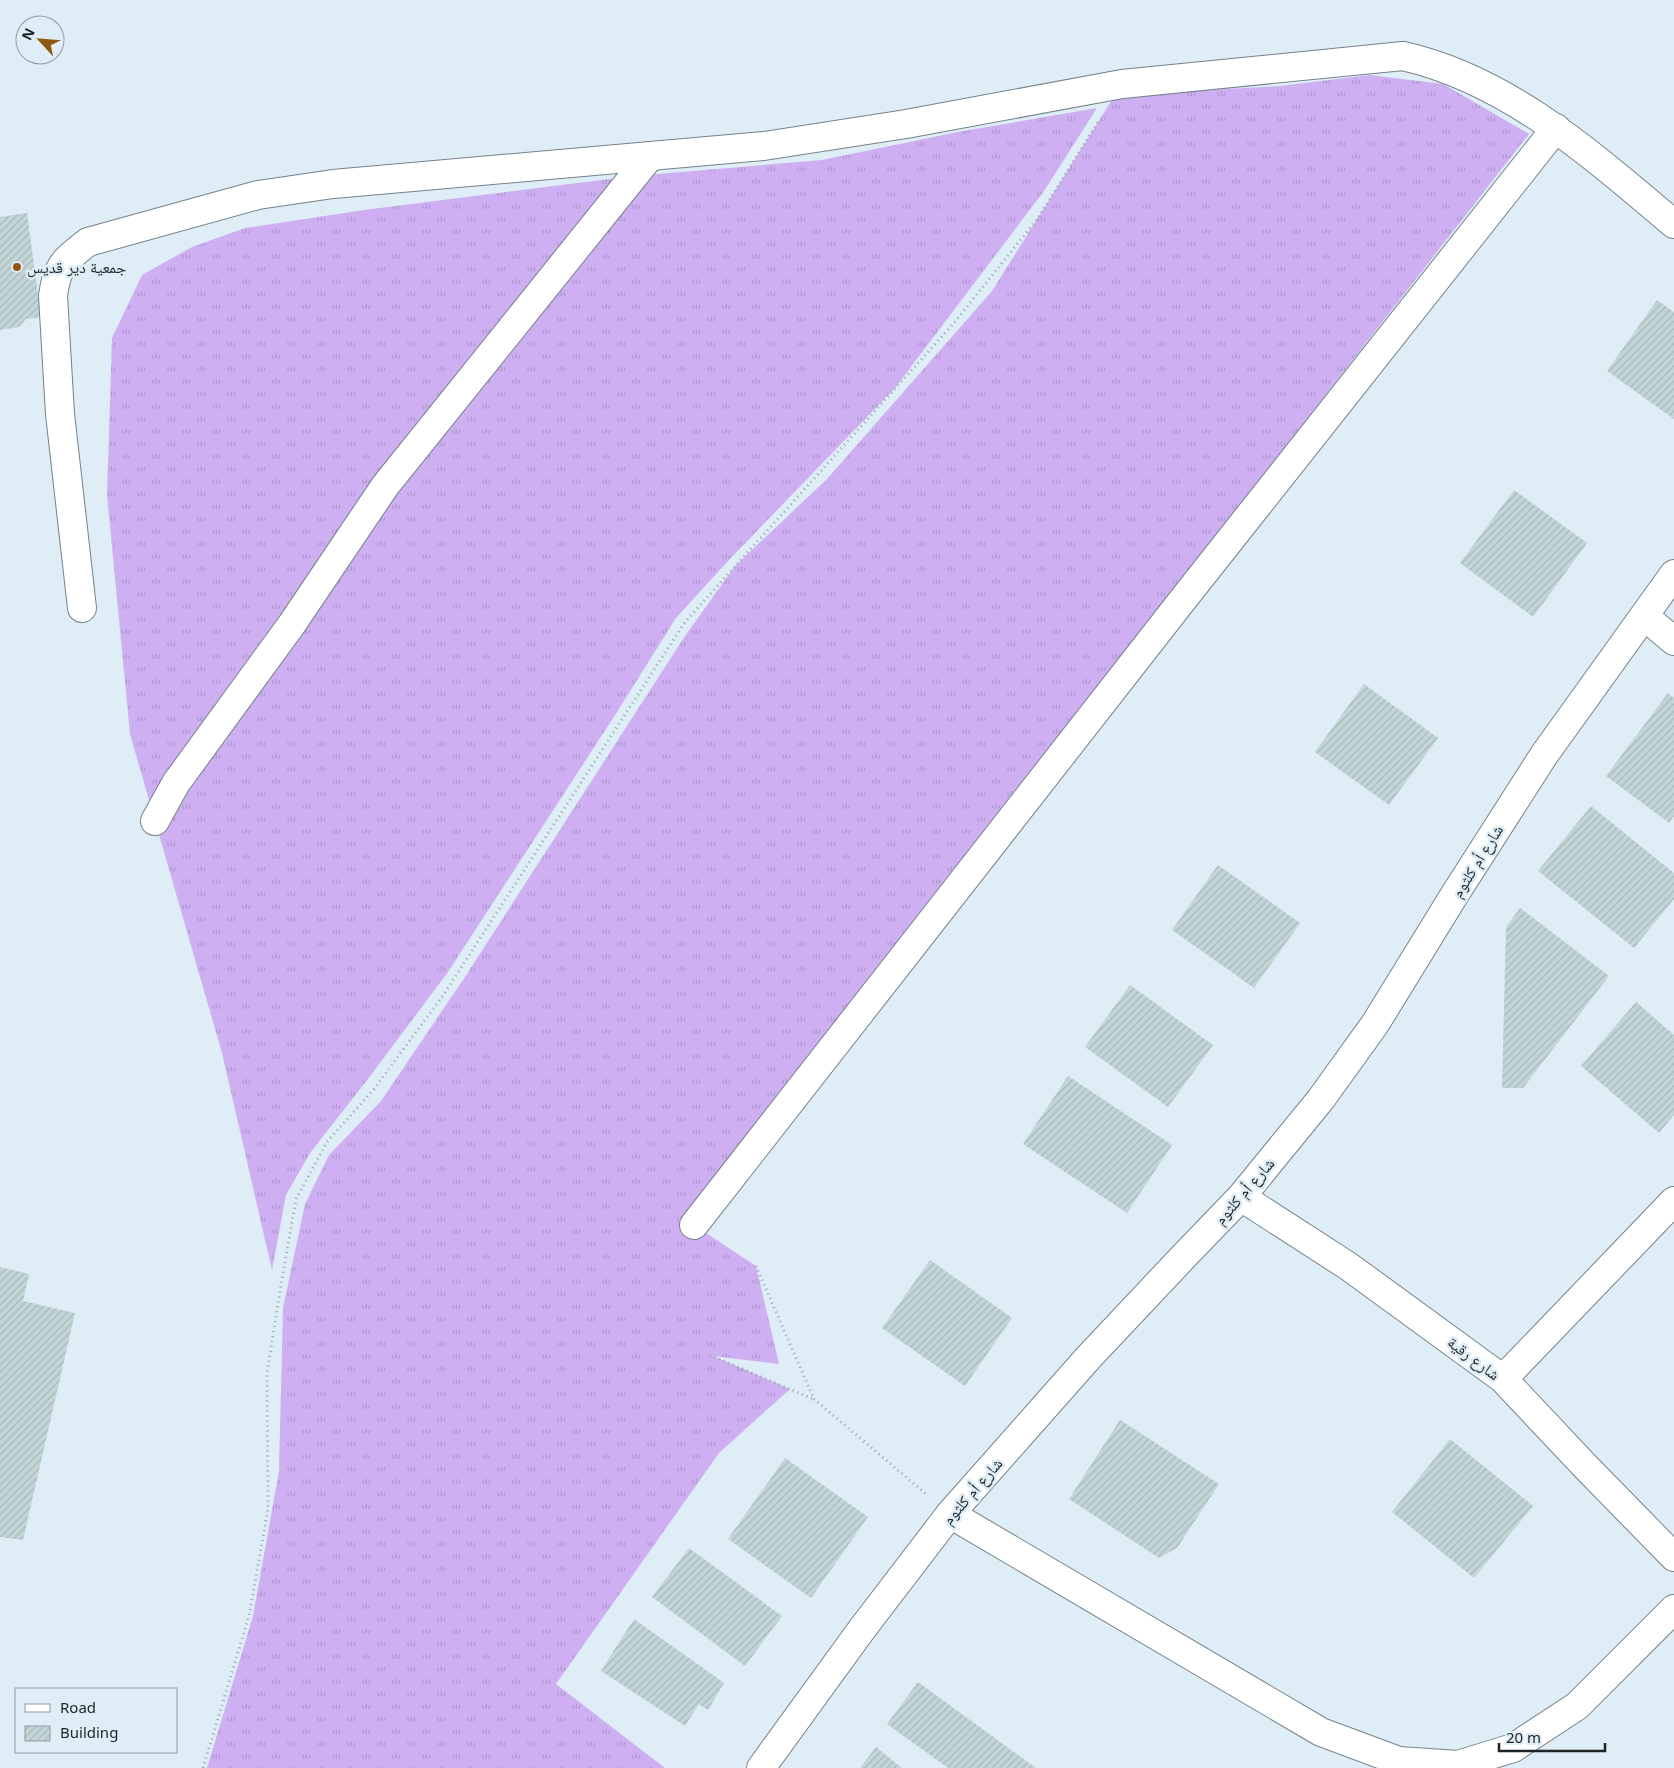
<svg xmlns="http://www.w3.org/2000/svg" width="1674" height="1768" font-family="'Noto Sans','Noto Naskh Arabic',sans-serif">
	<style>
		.grass { fill: url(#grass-tufts); fill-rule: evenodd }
		.building { fill: url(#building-hatch) }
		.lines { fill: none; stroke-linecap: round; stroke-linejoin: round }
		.street-casing { stroke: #75838b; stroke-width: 30 }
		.path { stroke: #9aa6ad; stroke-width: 3; stroke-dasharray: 1 4; stroke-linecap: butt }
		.street { stroke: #fff; stroke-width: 28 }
		.poi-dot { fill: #905811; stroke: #deedf6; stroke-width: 2 }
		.labels { text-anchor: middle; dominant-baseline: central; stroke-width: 5; stroke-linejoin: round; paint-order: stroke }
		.poi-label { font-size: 16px; fill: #1e2327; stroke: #deedf6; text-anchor: start }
		.street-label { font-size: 16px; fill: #1e2327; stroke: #deedf6 }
	</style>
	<defs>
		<pattern id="grass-tufts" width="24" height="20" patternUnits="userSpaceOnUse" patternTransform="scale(1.25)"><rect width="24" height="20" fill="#ceb0f2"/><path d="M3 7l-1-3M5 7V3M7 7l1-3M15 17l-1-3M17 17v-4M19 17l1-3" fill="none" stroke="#b097d0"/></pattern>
		<pattern id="building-hatch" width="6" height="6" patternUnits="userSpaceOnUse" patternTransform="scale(1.25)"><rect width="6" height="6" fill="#c3d6d7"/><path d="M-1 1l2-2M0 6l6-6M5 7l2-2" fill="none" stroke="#a7b7b9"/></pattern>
	</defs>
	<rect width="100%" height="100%" fill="#deedf6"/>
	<!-- grass -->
	<g class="grass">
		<path d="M1370,75L1443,84L1529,134L848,1007L679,1233L694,1225L756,1266L779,1364L713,1356L790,1389L719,1453L556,1684L665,1768H207L253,1616L279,1471L283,1308L305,1204L329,1155L381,1101L465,977L685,636L735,566L827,479L992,291L1115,95L1280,86Z"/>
		<path d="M1097,108L1044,191L895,388L727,562L676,618L617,712L448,972L368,1079L310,1153L286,1195L272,1270L222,1053L130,734L107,495L112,338L142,275L192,247L245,228L364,210L634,176L822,160L958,132ZM622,192L169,802L429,431Z"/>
	</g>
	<!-- building -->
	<g class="building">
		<path d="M27,213L41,317L26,319L19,327L0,330V217Z"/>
		<path d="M1657,300L1674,312V419L1607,371Z"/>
		<path d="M1514,490L1587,543L1533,617L1460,563Z"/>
		<path d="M1364,684L1438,738L1389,805L1315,752Z"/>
		<path d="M1668,693L1674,698V816L1669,823L1606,776Z"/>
		<path d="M1591,806L1674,873V899L1634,948L1538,871Z"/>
		<path d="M1218,865L1300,923L1254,988L1172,930Z"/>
		<path d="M1520,908L1609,976L1523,1088H1502L1506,927Z"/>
		<path d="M1130,985L1213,1045L1168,1107L1085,1047Z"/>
		<path d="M1636,1002L1674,1035V1115L1659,1133L1581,1066Z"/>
		<path d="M1068,1076L1172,1145L1127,1213L1023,1144Z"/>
		<path d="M930,1260L1012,1318L965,1386L882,1328Z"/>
		<path d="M0,1267L29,1274L23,1301L75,1313L23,1540L0,1537Z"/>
		<path d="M1120,1420L1219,1484L1177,1548L1159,1558L1069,1499Z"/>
		<path d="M1450,1439L1533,1506L1474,1578L1392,1512Z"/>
		<path d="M785,1458L868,1517L811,1598L728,1539Z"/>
		<path d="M689,1548L782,1616L745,1666L652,1597Z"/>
		<path d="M634,1619L724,1683L708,1710L699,1704L685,1726L601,1671Z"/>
		<path d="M918,1682L1036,1768H948L887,1724Z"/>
		<path d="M876,1747L902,1768H860Z"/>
	</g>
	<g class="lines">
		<!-- street casing -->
		<g class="street-casing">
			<g id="street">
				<path d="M82,608L60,414L53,296C57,265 64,261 88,242L258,195L333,184L764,146L906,124L1122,84L1403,56C1509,80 1593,156 1674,224"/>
				<path d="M1644,616L1674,641"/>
				<path d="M155,821L176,783L292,624L385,486L650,156"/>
				<path d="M1241,1197L1348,1266L1503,1379L1585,1466L1674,1557"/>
				<path d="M694,1225L1181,602L1556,128"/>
				<path d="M1503,1379L1674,1201"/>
				<path d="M950,1514L1321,1732L1399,1761L1458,1765L1513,1748L1577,1706L1674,1609"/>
				<path d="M761,1768L862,1629L950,1514L1088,1358L1185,1255L1241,1197L1321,1099L1375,1024L1455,894L1544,755L1674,574"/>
			</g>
		</g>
		<!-- path -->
		<g class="path">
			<path d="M756,1266L814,1399L926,1494"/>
			<path d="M710,1355L813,1399"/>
			<path d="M203,1768L249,1616L268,1509L267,1373L282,1279L296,1199L327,1142L374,1089L442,997L685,622L954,323L1038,218L1098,122"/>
		</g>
		<!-- street -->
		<use href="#street" class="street"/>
	</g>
	<!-- markers -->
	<circle class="poi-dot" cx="17" cy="267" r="5"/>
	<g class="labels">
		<!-- poi labels -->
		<g class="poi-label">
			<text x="27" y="267">جمعية دير قديس</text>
		</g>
		<!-- street labels -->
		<g class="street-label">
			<text transform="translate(1477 861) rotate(-58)">شارع أم كلثوم</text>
			<text transform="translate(1244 1191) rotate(-49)">شارع أم كلثوم</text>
			<text transform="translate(1474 1358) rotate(37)">شارع رقية</text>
			<text transform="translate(972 1491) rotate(-49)">شارع أم كلثوم</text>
		</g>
	</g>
	<!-- legend -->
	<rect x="15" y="1688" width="162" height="65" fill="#deedf6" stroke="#919ca3"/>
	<rect x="25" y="1704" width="25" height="8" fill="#ffffff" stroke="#919ca3"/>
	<text x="60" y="1713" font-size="15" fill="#1e2327">Road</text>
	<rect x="25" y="1726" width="25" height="15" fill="url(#building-hatch)" stroke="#919ca3"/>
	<text x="60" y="1738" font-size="15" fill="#1e2327">Building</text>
	<!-- north arrow -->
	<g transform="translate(40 40) rotate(296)"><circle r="24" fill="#deedf6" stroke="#919ca3"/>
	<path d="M0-4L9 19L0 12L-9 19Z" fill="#905811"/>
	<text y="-8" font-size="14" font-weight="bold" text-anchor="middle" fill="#1e2327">N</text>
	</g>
	<!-- scale -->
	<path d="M1499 1743v8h106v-8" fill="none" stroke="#1e2327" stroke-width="2.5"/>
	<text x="1506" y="1743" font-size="15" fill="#1e2327" stroke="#deedf6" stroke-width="4" paint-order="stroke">20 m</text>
</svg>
